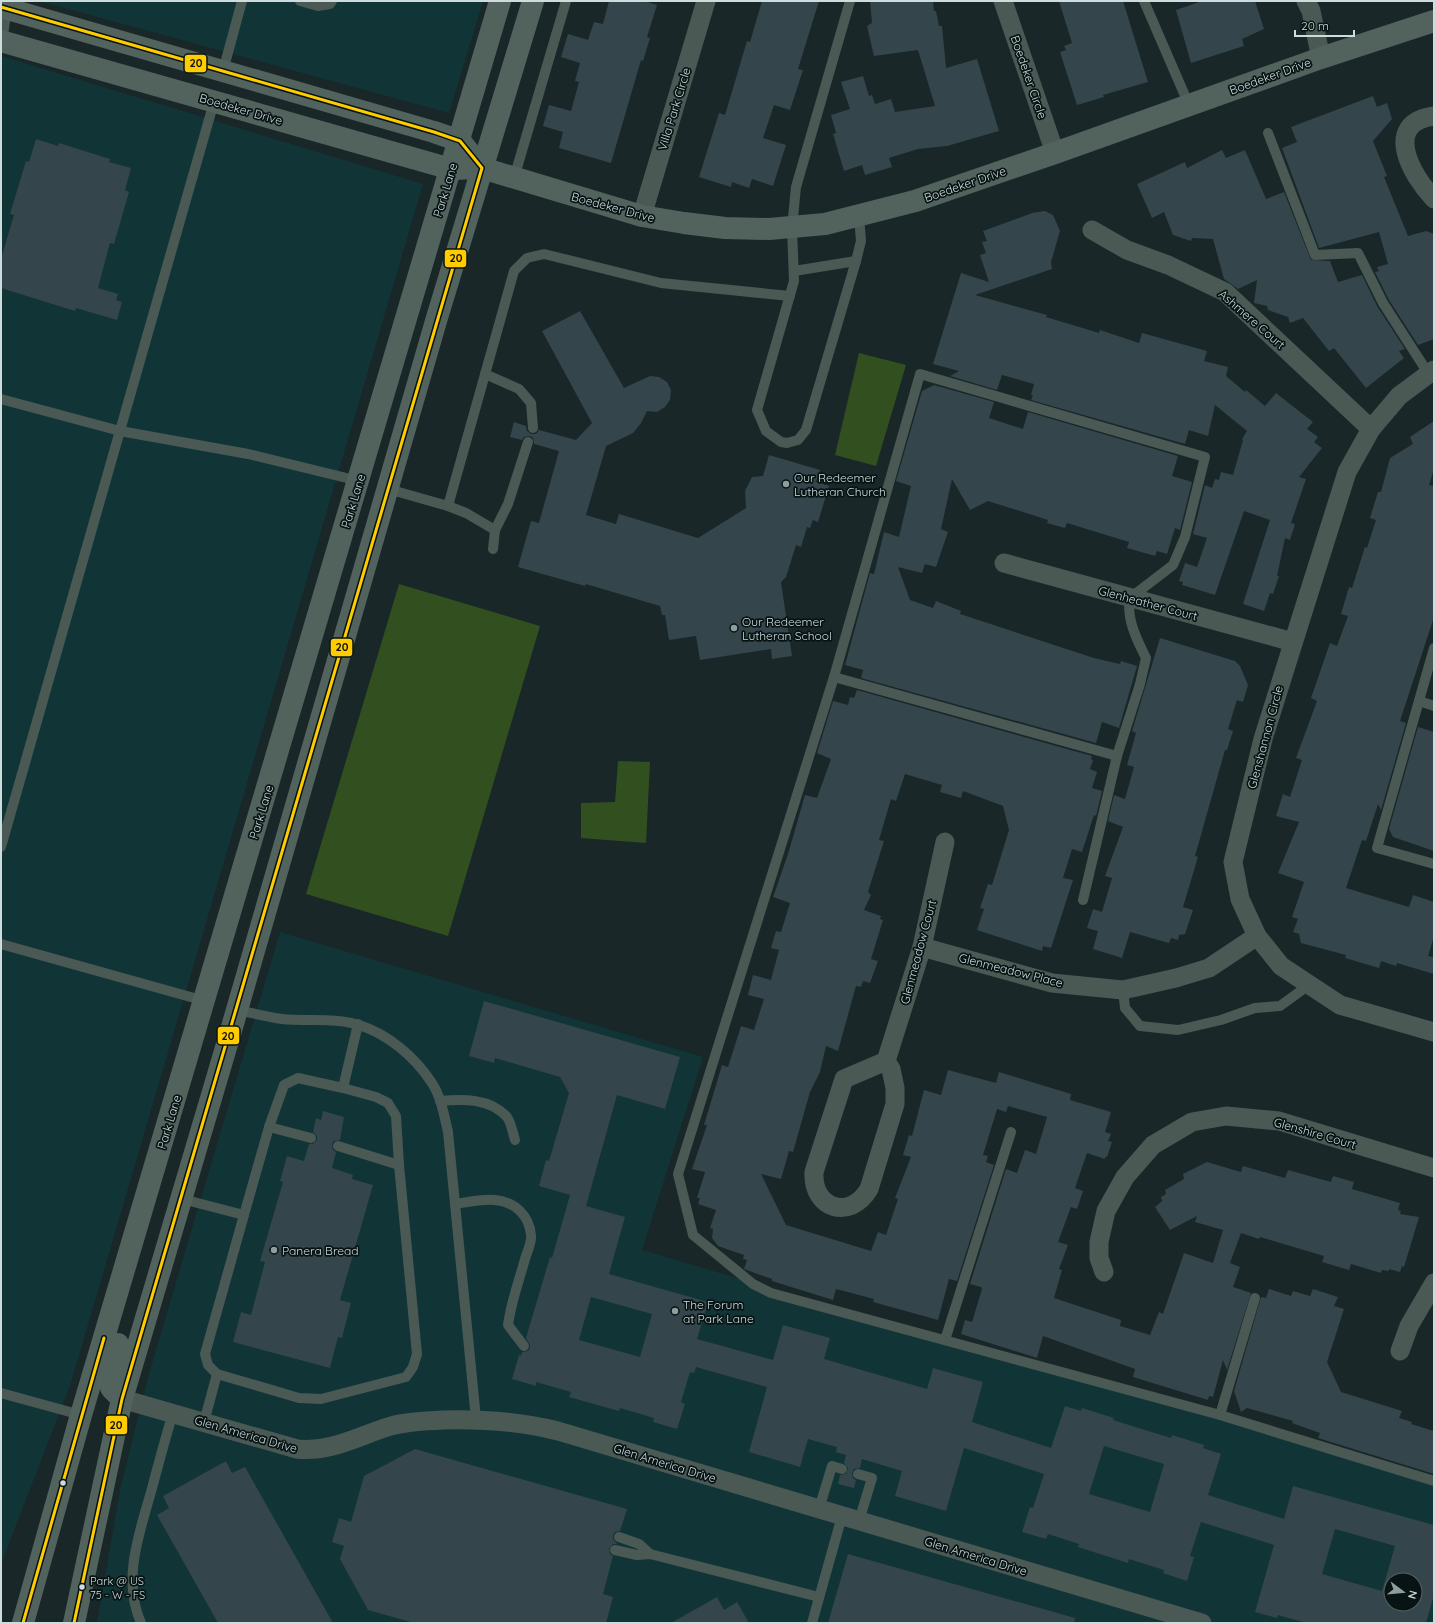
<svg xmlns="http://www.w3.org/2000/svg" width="1435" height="1624" font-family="Quicksand,sans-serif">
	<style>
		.built { fill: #113437; fill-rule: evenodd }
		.green { fill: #32501f }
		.building { fill: #34454b; fill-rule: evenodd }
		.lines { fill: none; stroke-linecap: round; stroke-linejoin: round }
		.lane { stroke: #4a5954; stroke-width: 10 }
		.street { stroke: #4a5954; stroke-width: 19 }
		.secondary { stroke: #52635e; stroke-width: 22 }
		.bus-1-casing { stroke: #081314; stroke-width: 6 }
		.bus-1 { stroke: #fc0; stroke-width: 3 }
		.poi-dot { fill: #8e9d9e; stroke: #081314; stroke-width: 1.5 }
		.bus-dot { fill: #cddcdd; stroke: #081314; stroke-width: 1.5 }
		.labels { text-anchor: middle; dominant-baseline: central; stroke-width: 3.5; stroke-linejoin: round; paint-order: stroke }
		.bus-label { font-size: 11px; fill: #cddcdd; stroke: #081314; text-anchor: start }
		.street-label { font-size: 12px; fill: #cddcdd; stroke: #081314 }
		.poi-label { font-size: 12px; fill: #cddcdd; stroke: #081314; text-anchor: start }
		.line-badge { stroke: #081314; stroke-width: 1.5 }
		.pale-badge-label { font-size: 11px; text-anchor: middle; font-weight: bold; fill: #111 }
	</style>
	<rect width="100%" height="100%" fill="#192729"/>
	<!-- built -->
	<g class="built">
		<path d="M39,1H483L449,113Z"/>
		<path d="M1,56L423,184L70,1386L1,1564Z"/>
		<path d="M280,932L703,1057L642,1250L1434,1483V1623H97L120,1490L150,1370ZM1391,1580H1415V1604H1391Z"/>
	</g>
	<!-- green -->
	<g class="green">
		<path d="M859,353L906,365L876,466L835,455Z"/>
		<path d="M399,584L540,626L448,936L306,894Z"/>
		<path d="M618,761L650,762L646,843L581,838V803L615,802Z"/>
	</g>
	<!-- building -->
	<g class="building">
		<path d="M609,1H644L657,5L647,37L650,38L643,61L641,60L611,163L559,148L563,132L543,126L549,105L571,111L579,82L575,81L580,63L561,57L568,34L588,40L594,22L603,24Z"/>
		<path d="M762,1H819L798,69L803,70L790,110L774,105L763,138L786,145L773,186L752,179L749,188L732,182L731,187L699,177L719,113L725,115L747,41L750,42Z"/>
		<path d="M870,1H933L934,11H936L939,26H942L946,68L977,59L999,131L947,146L918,149L889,158L892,167L865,175L862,165L844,171L833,134L836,133L831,115L850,109L841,82L863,76L869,96L872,95L875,104L891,99L895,112L935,106L918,50L874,56L867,26L872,23Z"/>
		<path d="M1059,1H1123L1148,82L1103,95L1104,97L1077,105L1060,52L1066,50L1064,46L1072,43Z"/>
		<path d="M1202,1H1255L1264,29L1242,39L1244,46L1191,63L1176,10Z"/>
		<path d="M1373,96L1377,107L1387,103L1392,119L1373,141L1387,176L1384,177L1408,236L1426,231L1434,234V339L1418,345L1389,300L1375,272L1379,271L1377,267L1388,264L1379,232L1319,248L1282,148L1297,142L1291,127Z"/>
		<path d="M36,139L58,146L59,143L110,159L109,162L131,168L125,190L129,192L114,244L110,243L98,288L118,294L116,300L122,302L117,320L76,308L75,311L1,288V259L14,215L10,214L26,161L29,162Z"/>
		<path d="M1222,150L1226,158L1245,150L1266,199L1284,192L1311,260L1330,261L1338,282L1362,275L1377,306L1405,349L1399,351L1404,358L1366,388L1334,348L1329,351L1303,318L1290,323L1288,317L1268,310L1267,306L1254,303L1257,280L1238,289L1224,279L1213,239L1192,238L1191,241L1173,235L1164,212L1152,218L1137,184L1185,162L1187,168Z"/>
		<path d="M1045,211L1053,215L1060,231L1051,262L1052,269L975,295L1047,315L1046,317L1099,333L1100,330L1139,343L1142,333L1207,351L1204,361L1228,367L1226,376L1245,392L1246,390L1265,406L1276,393L1313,422L1307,429L1318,437L1314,442L1322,448L1299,477L1306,479L1291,523L1295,524L1290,540L1285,538L1277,576H1279L1273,594L1270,593L1264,611L1243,604L1270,520L1244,511L1215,595L1182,585L1183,582L1179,581L1185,563L1197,567L1207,538L1193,534L1205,485L1212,488L1215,479L1219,480L1221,472L1233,475L1243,440L1242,439L1247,431L1215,405L1208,436L1189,430L1185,444L1031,400L1033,395H1031L1034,384L1002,375L997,390L950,376L959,371L933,364L961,273L989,282L980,255L986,253L982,242L987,241L983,231L1032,213Z"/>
		<path d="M580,311L624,388L650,376L659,377L667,382L671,390L670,400L665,407L657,412L647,411L641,423L633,433L606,446L586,515L616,524L619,514L698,538L746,508L745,491L752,477L763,476L769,455L820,470L816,482L829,486L818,522L813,520L810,528L807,527L801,547L796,545L786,577L781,582L792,656L772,659L771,649L700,660L696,636L669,640L665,615H662L660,606L586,584L585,586L518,567L531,521L539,523L559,451L534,444L533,438L530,436L524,437L522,440L510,437L514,422L526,426L527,431L531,434H536L539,430L576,440L592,423L542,331Z"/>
		<path d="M934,385L994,402L989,418L1023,429L1028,412L1178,456L1172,476L1192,482L1180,530L1175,528L1167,554L1157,551L1155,556L1127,548L1129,542L1067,523L1065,528L1047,523L1048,520L988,501L970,510L952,479L941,529L948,532L936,567L925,564L922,573L898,567L910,600L933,608L936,601L961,611L960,614L1094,658L1120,664L1121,661L1137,666L1119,728L1102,722L1096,743L861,678L863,670L845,665L870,573L874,574L884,532L899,537L911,486L896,481L922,391Z"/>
		<path d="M1434,421V469L1429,485L1434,486V617L1400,721L1406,723L1381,810L1378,804L1366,841L1362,840L1346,888L1409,907L1413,895L1434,902V936L1428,956L1434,957V974L1397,963L1396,966L1381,961L1379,968L1345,958L1346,955L1301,943L1299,934L1293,932L1298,919L1292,917L1304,882L1278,873L1299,822L1276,816L1283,794L1290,797L1302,760L1296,758L1317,701L1311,698L1330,643L1337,646L1348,616L1341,614L1349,587L1352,588L1365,547L1367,548L1376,520L1370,518L1378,492H1381L1390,458L1413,444L1410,437Z"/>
		<path d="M1160,638L1235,661L1240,666L1248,685L1243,702L1237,700L1228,729L1233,731L1227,750H1225L1195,856L1198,857L1183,907L1193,910L1185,934L1179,935L1178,940L1171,938L1169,943L1130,932L1122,958L1093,949L1098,931L1087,928L1093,909L1102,912L1112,878L1105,876L1123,827L1108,821L1114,795L1125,799L1134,767L1127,765L1136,733L1132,731Z"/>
		<path d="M857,690L1092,756L1091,759L1093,760L1090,769L1097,772L1092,788L1102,791L1096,816L1094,815L1082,852L1072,849L1063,878L1073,880L1051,948L1043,946L1042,951L977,930L984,909L980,908L988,884L992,885L1009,830L1003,806L963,791L961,798L940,792L942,785L905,774L896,801L891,799L879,840L884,841L868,892L871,895L864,910L881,916L880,919L883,920L871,959L878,961L870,983L863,981L861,987L856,986L838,1051L826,1046L820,1072L810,1092L793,1152L789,1151L781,1179L761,1174L786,1225L871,1251L878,1232L886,1235L898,1199L895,1198L911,1157L903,1155L909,1135L912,1136L924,1090L941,1095L948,1070L996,1083L999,1072L1071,1094L1070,1100L1111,1112L1105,1132L1111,1134L1108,1141L1112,1142L1107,1157H1105V1159L1087,1153L1075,1188L1083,1191L1077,1209L1071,1207L1058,1242L1068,1245L1059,1269L1062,1270L1054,1298L1121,1320L1120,1326L1150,1335L1159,1312L1163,1314L1184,1253L1213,1263L1223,1230L1195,1222L1197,1216L1170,1230L1155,1207L1162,1201L1161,1197L1166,1194L1165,1190L1184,1179L1183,1174L1207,1162L1241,1172L1243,1166L1285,1178L1288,1170L1331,1182L1333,1176L1354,1182L1352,1189L1400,1203L1398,1210L1401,1211L1400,1214L1419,1217L1404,1267L1402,1266L1400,1272L1389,1269V1271L1382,1270L1381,1273L1351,1264L1349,1270L1322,1262L1324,1256L1260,1237L1259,1239L1241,1233L1230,1263L1240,1267L1233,1287L1251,1293L1227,1370L1223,1360L1213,1397L1209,1396L1208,1400L1133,1377L1135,1369L1043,1336L1037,1358L961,1334L965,1320L972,1322L982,1289L981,1287L970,1284L1006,1169L1017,1173L1025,1150L1036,1154L1047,1117L1008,1106L1006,1112L997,1109L983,1155L988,1156L986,1162L994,1165L957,1281L949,1279L938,1320L873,1302L874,1299L836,1289L833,1300L772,1281V1279L744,1269L747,1260L743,1259L744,1255L718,1246L712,1238L713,1229L710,1228L716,1210L698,1204L700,1198H697L705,1172L692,1169L707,1125H704L722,1065L728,1067L741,1026L754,1030L764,999L748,995L753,975L771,980L779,950L771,948L776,931L781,932L790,903L773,897L788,854L805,795L817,798L831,759L817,753L833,701L848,705L850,697L854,698Z"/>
		<path d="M1418,727L1434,732V851L1393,837L1389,829Z"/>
		<path d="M484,1001L680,1057L665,1109L617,1095L586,1206L625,1217L609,1274L708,1302L697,1339L773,1360L783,1325L830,1338L824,1359L927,1389L933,1368L983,1382L972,1422L1051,1448L1065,1406L1081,1411L1082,1408L1114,1418L1113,1420L1171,1438L1172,1435L1204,1445L1203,1448L1221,1454L1208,1495L1284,1519L1293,1486L1434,1525V1595L1426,1623H1306L1278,1615L1277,1618L1255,1612L1274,1545L1201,1522L1190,1556L1194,1557L1187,1581L1163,1573L1164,1570L1129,1559L1128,1563L1078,1547L1079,1544L1048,1534L1046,1539L1022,1532L1030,1507L1033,1508L1044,1474L964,1448L946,1511L895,1496L902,1471L862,1459L860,1468L854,1469L852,1473L853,1478L856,1480L854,1488L838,1484L840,1475L846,1474L848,1468L844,1463L846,1455L836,1452L837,1447L808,1439L800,1467L749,1452L767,1387L696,1367L694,1373L690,1372L681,1402L685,1404L677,1429L653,1422L654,1418L620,1408L619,1411L569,1397L571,1392L536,1382V1386L512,1379L519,1355L521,1356L522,1352L528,1351L530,1348V1345L526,1338L550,1257L552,1258L570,1195L539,1186L546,1160L549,1161L569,1093L560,1077L495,1058L494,1063L469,1056ZM591,1297L652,1314L640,1357L579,1340ZM1104,1446L1164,1464L1150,1512L1089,1494ZM1335,1529L1395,1546L1382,1591L1322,1574ZM1391,1580H1415V1604H1391Z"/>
		<path d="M323,1111L344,1117L340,1140L334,1141L332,1144L333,1150L336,1152L332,1168L353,1175L352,1179L373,1185L340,1300L351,1303L342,1338L338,1337L330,1368L233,1342L241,1312L251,1315L265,1262L260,1261L283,1182L280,1181L287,1156L304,1161L309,1144H313L317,1140V1136L313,1132L316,1118L321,1120Z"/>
		<path d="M1269,1289L1291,1296L1293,1291L1310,1296L1313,1289L1338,1297L1334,1306L1344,1309L1327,1362L1341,1392L1402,1411L1399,1418L1412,1422L1411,1424L1434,1431V1474L1318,1438L1320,1433L1292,1423L1293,1421L1247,1408L1241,1412L1234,1391L1261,1297L1266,1298Z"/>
		<path d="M415,1449L627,1509L620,1531L615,1532L613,1535V1539L617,1544H613L609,1549L610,1554L613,1556L603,1594L613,1597L606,1623H414L368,1610L340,1559L344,1546L332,1542L339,1518L351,1522L364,1476Z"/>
		<path d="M226,1461L232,1473L245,1467L333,1623H218L157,1515L169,1508L163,1496Z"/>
		<path d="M848,1554L1075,1618L1074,1623H828Z"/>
		<path d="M717,1597L724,1610L737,1602L749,1623H671Z"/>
	</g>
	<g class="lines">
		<!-- lane -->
		<g class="lane">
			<path d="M300,1L318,6L330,4L332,1"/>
			<path d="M850,1L796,187L792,228L794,281L757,410L766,431L781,442L787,443L798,440L806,430L856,261L861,241L859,216"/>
			<path d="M1144,1L1189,105"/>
			<path d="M2,43L7,6"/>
			<path d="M223,71L242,1"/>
			<path d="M1268,133L1315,255L1358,253L1383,303L1428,373"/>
			<path d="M514,178L566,1"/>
			<path d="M794,271L856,261"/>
			<path d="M485,374L519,389L531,403L533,428"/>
			<path d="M1,399L120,431L248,454L359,481"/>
			<path d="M388,489L448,506L466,513L495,530L493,549"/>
			<path d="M448,506L514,271L527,258L544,254L661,283L790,296"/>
			<path d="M495,530L508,504L528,442"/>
			<path d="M1434,648L1377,848L1434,864"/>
			<path d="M834,677L1117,756L1083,900"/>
			<path d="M1419,701L1434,706"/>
			<path d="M1117,756L1140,684L1146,658C1137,640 1126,619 1130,598L1173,565L1185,537L1205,457L920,374L834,677L678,1174L693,1235L753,1284L771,1293L1220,1415L1255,1298"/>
			<path d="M1,847L214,102"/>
			<path d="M1,944L205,1001"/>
			<path d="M1123,990L1125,1008L1140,1026L1178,1030L1221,1020L1255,1008L1280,1006L1309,985"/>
			<path d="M237,1010C252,1013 267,1017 282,1019C307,1022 335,1017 359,1025C388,1034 415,1057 432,1083C441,1097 444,1115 448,1132L476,1419"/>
			<path d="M440,1101C463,1099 490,1098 507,1117C511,1122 513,1134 515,1140"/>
			<path d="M269,1127L311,1138"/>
			<path d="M338,1146L399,1165"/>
			<path d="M182,1199L244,1215L269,1127L284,1085L298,1078L343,1088L358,1024"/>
			<path d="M455,1204C468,1202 482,1199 495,1200C515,1202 529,1215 531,1235C532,1243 527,1252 525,1259C519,1281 511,1302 508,1325L524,1346"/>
			<path d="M244,1215L205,1354L208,1365L217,1374L299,1398L321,1399L406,1377L413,1367L417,1354L399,1165L396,1116L388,1103L376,1097L343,1088"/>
			<path d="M945,1340L1011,1132"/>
			<path d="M1,1393L81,1415"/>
			<path d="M1220,1415L1434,1481"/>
			<path d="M204,1422L217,1374"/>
			<path d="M858,1474L872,1478L859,1521"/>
			<path d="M819,1509L832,1466L842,1469"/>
			<path d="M619,1537L639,1544L650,1554"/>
			<path d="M615,1550L637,1555L650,1554L819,1597"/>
			<path d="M141,1623C122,1580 139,1534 151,1492C158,1466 165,1439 173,1413"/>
			<path d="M812,1623L842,1516"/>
		</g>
		<!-- street -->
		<g class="street">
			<path d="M1003,1L1055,153"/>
			<path d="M1306,1L1311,11L1321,58"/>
			<path d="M1434,116C1382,123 1411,175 1434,199"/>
			<path d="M642,216L706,1"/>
			<path d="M1092,230L1127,250L1168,265L1225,292L1371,429"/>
			<path d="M1434,370L1399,396L1371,429L1347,472L1263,739L1233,862L1240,899L1257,936L1281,966L1340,1005L1434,1032"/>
			<path d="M1004,563L1293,642"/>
			<path d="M922,947L1052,983L1123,990L1176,978L1209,968L1257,936"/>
			<path d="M886,1061L844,1079L814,1172C812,1209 850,1221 869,1189L895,1104V1088L891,1069L886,1061L922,947L945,842"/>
			<path d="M1104,1272L1099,1258V1242L1106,1211L1125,1177L1153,1145L1192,1122L1226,1116L1279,1121L1434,1168"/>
			<path d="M1400,1351L1409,1326L1434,1283"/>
			<path d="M122,1399L297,1449C331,1453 360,1435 391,1426C408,1421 425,1421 443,1420C483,1419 519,1421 558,1431L1202,1623"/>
		</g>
		<!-- secondary -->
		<g class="secondary">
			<path d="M1,7L434,132L460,141L469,152"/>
			<path d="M1,41L451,169L482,168L642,216L684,223L725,228L769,229L825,224L915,201L1055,153L1321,58L1434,21"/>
			<path d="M118,1344L110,1370L111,1388L122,1399"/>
			<path d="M23,1623L81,1415L500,1"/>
			<path d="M74,1623L122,1399L230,1034L436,321L533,1"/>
		</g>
		<!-- bus-1 casing -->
		<g class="bus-1-casing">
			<g id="bus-1">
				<path d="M1,7L434,132L460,141L482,168L122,1399L74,1623"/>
				<path d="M23,1623L104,1338"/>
			</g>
		</g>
		<!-- bus-1 -->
		<use href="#bus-1" class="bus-1"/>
	</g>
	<!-- markers -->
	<g class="poi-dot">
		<circle cx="786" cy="484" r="4"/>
		<circle cx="734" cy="628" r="4"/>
		<circle cx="274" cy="1250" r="4"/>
		<circle cx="675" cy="1311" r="4"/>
	</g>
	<g class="bus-dot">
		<circle cx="63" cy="1483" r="3.5"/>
		<circle cx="82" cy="1587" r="3.5"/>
	</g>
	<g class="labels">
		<!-- bus labels -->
		<g class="bus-label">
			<text x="90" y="1581">Park @ US<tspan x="90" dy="14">75 - W - FS</tspan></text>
		</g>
		<!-- street labels -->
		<g class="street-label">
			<text transform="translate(1270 76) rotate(-20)">Boedeker Drive</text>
			<text transform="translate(1029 77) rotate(71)">Boedeker Circle</text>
			<text transform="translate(241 109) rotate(16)">Boedeker Drive</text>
			<text transform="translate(674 109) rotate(-73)">Villa Park Circle</text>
			<text transform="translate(965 184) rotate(-19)">Boedeker Drive</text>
			<text transform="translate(445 190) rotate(-73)">Park Lane</text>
			<text transform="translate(613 207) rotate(15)">Boedeker Drive</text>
			<text transform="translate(1252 319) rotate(41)">Ashmere Court</text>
			<text transform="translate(353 501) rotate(-73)">Park Lane</text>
			<text transform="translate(1148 603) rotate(15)">Glenheather Court</text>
			<text transform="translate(1265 737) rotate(-75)">Glenshannon Circle</text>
			<text transform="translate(261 812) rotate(-73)">Park Lane</text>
			<text transform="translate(918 952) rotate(-75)">Glenmeadow Court</text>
			<text transform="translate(1011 970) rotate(14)">Glenmeadow Place</text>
			<text transform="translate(169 1122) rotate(-73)">Park Lane</text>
			<text transform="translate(1315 1133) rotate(16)">Glenshire Court</text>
			<text transform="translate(246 1434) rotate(16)">Glen America Drive</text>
			<text transform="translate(665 1463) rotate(17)">Glen America Drive</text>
			<text transform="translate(976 1556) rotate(17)">Glen America Drive</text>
		</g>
		<!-- poi labels -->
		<g class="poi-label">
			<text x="794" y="477">Our Redeemer<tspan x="794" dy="14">Lutheran Church</tspan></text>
			<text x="742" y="621">Our Redeemer<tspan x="742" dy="14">Lutheran School</tspan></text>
			<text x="282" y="1250">Panera Bread</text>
			<text x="683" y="1304">The Forum<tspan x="683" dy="14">at Park Lane</tspan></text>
		</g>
	</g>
	<g class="line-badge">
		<rect x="184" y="54" width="23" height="19" rx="4" fill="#fc0"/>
		<rect x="444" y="249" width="23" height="19" rx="4" fill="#fc0"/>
		<rect x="330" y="638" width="23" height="19" rx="4" fill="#fc0"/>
		<rect x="217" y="1026" width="23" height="19" rx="4" fill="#fc0"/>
		<rect x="105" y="1415" width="23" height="20" rx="4" fill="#fc0"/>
	</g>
	<g class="pale-badge-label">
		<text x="196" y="67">20</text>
		<text x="456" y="262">20</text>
		<text x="342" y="651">20</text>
		<text x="228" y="1040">20</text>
		<text x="116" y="1429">20</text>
	</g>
	<!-- border -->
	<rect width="1435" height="1624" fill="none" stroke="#cddcdd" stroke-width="4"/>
	<!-- north arrow -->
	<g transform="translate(1403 1592) rotate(106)"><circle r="19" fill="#081314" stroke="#576364"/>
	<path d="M0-3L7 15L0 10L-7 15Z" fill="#8e9d9e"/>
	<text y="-6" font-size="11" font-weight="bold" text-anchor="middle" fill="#cddcdd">N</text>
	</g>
	<!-- scale -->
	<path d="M1295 30v6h59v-6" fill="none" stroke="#cddcdd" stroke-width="2"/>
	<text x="1301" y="30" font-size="12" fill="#cddcdd" stroke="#081314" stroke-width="3" paint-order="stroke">20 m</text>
</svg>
